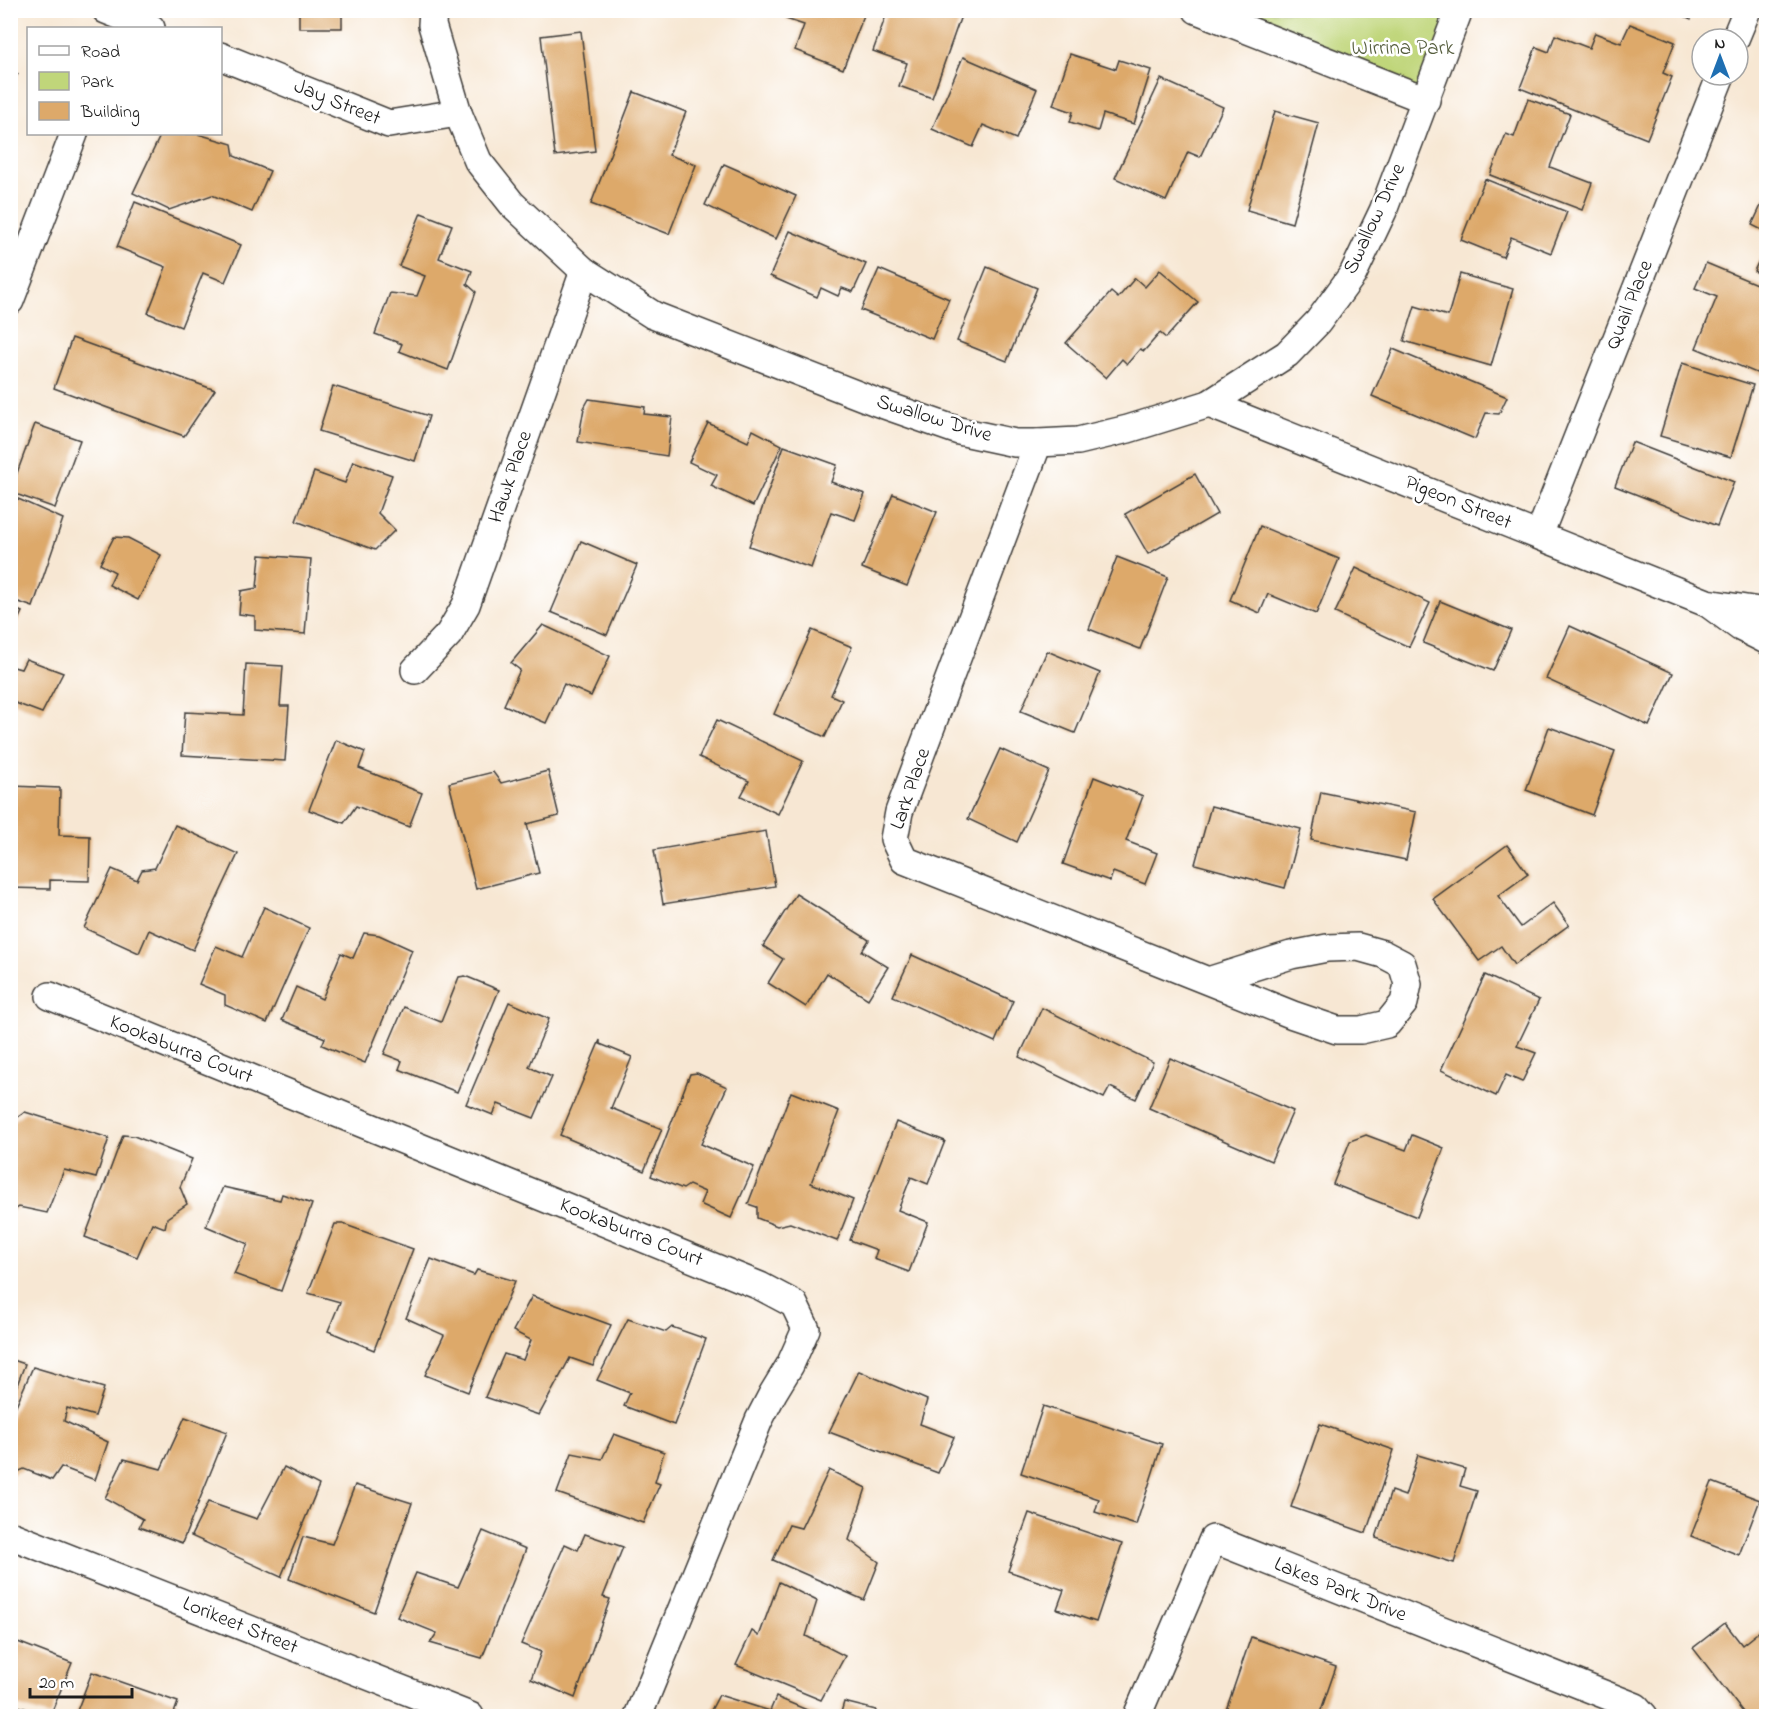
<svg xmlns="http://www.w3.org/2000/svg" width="1777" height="1727" font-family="'Indie Flower',sans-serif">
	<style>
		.green { fill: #c0d67a; stroke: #6e794b; stroke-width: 1.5 }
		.building { fill: #dda96a }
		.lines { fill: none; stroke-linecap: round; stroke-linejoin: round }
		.minor-casing { stroke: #3d3a37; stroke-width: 30 }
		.minor { stroke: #fff; stroke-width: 27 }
		.labels { text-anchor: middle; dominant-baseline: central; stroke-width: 5; stroke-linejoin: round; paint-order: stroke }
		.park-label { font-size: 21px; fill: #555d3d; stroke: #fff }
		.street-label { font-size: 21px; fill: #1c1c1c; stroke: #fff }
	</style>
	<rect width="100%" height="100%" fill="#fff"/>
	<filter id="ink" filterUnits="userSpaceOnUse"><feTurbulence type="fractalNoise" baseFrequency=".0167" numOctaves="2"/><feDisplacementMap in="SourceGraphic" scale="12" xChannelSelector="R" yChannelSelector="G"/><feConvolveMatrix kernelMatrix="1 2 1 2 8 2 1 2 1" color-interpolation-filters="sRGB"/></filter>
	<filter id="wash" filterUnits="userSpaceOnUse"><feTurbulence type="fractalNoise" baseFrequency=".008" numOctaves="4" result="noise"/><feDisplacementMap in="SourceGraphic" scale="24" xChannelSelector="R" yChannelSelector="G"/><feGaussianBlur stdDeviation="1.35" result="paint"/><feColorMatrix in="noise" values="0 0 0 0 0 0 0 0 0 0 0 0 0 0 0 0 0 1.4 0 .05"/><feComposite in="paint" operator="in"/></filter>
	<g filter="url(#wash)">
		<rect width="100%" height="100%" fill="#f7e7d3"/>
		<!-- green -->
		<path class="green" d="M1197,11H1459L1426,100Z"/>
		<g id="blocks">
			<!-- building -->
			<g class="building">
				<rect x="299" y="10" width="43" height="18"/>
				<path d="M789,10H866L843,69L795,50L804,25L786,19Z"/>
				<path d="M888,10H963L932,98L899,86L907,63L873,51Z"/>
				<path d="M1671,10H1694L1691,19Z"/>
				<path d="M1630,24L1675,42L1663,73L1672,77L1647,139L1520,88L1536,47L1549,52L1555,35L1589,48L1595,33L1621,43Z"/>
				<path d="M581,31L595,151L555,156L541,36Z"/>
				<path d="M1070,54L1116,69L1119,60L1151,70L1134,124L1103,114L1098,131L1070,122L1073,112L1053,105Z"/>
				<path d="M963,57L1037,89L1016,139L983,125L973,147L932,129Z"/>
				<path d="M10,68L18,74L10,83Z"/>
				<path d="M1161,79L1223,107L1200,157L1188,152L1166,201L1115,178Z"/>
				<path d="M634,92L686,112L669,155L696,165L669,234L591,204Z"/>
				<path d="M1528,99L1570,114L1550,167L1592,183L1582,210L1490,175L1506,134L1514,137Z"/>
				<path d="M1275,111L1319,123L1292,223L1247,210Z"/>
				<path d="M161,134H198L232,144L234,156L270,171L252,212L212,195L169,210L133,193Z"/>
				<path d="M724,164L796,196L776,239L705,205Z"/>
				<path d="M1485,179L1567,212L1551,253L1511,237L1503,257L1461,240Z"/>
				<path d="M1766,195V232L1752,225Z"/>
				<path d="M135,202L241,245L225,282L203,273L181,327L148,313L166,267L117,247Z"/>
				<path d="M421,213L452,225L439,258L472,271L467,284L476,292L448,370L399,351L402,344L375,334L390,293L417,296L425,276L399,266Z"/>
				<path d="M790,231L866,264L853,292L842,288L838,296L821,288L817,297L770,276Z"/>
				<path d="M1766,246V277L1754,271Z"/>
				<path d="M1706,263L1766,288V335L1764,342L1766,343V377L1696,348L1717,297L1695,288Z"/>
				<path d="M987,267L1037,288L1007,361L957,341Z"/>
				<path d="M879,269L949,299L932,339L861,310Z"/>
				<path d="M1160,270L1198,302L1166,338L1160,333L1144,351L1140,349L1127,364L1122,359L1106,378L1066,343L1111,292L1118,298L1135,278L1145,287Z"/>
				<path d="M1460,274L1513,289L1491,366L1404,341L1415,306L1448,316Z"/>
				<path d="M72,338L215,390L184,436L54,388Z"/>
				<path d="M1393,349L1507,397L1499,414L1486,413L1475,439L1372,396Z"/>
				<path d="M1682,363L1753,385L1731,457L1660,436Z"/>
				<path d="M333,386L429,416L415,461L319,431Z"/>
				<path d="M589,399L645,407L644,414L672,417L667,456L578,442L584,408Z"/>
				<path d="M708,423L748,442L753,430L782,445L753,506L711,486L717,475L689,462Z"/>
				<path d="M35,424L80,440L55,508L10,492Z"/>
				<path d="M1632,442L1734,482L1717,526L1615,486Z"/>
				<path d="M784,446L837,465L831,482L865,494L855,520L831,512L811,568L749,546Z"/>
				<path d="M353,461L392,475L378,513L395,530L375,550L296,521L314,472L345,483Z"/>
				<path d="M1195,474L1217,514L1148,554L1125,514Z"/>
				<path d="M893,494L937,512L907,586L862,568Z"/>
				<path d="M16,498L63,519L33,607L10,599V499Z"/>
				<path d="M1260,526L1339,559L1316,614L1268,594L1260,613L1230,600Z"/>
				<path d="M114,537L128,538L161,555L138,600L109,585L115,572L100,564Z"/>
				<path d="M581,541L637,565L607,635L551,612Z"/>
				<path d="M260,555L311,559L305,634L255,630V616L239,614L241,591L257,588Z"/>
				<path d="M1117,557L1168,577L1140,649L1089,629Z"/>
				<path d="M1356,568L1430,603L1409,647L1335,613Z"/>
				<path d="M1440,601L1511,630L1493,671L1423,643Z"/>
				<path d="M10,607L22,612L10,636Z"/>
				<path d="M543,625L610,656L591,696L564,684L546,723L504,705L520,670L511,663Z"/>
				<path d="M1570,626L1673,673L1649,726L1546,679Z"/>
				<path d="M812,630L852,647L831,695L842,700L825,737L774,714Z"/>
				<path d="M1047,651L1100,673L1075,733L1021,711Z"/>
				<path d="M26,659L63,673L42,713L10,701V666L21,669Z"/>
				<path d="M246,664L283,666L280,706H289L285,761L182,755L185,712L243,715Z"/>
				<path d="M717,720L803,761L778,814L741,796L749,781L699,757Z"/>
				<path d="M1549,727L1615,751L1592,815L1526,790Z"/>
				<path d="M336,740L365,752L359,768L422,793L409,827L356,806L344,823L309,810Z"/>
				<path d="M1000,749L1049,771L1017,842L968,819Z"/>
				<path d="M548,771L559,816L527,824L539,873L476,889L449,783L493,772L501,783Z"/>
				<path d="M1094,777L1143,796L1126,841L1157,853L1145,884L1113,872L1110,881L1063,864Z"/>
				<path d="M12,786L60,788L59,835L90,836L89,881L50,880V889L10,888Z"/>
				<path d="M1321,792L1416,812L1406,860L1311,840Z"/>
				<path d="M1211,806L1301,829L1285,888L1195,864Z"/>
				<path d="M175,825L238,854L193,950L149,930L139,953L84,928L112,869L137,880L142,870L155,868Z"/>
				<path d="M766,831L775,886L663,904L654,850Z"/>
				<path d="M1507,845L1528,874L1498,896L1521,927L1553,903L1569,925L1514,965L1501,946L1479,961L1433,899Z"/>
				<path d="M796,894L869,940L862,951L888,967L868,999L827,973L806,1007L768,983L783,959L763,946Z"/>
				<path d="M264,907L309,928L267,1023L225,1005V995L199,984L216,946L242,957Z"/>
				<path d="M364,933L379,935L412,950L365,1063L322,1045L325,1038L282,1020L296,987L322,999L341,953L353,958Z"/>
				<path d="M912,955L1013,1001L995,1042L893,996Z"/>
				<path d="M1485,975L1539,1000L1517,1046L1536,1053L1522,1082L1506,1075L1496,1096L1441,1070Z"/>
				<path d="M465,976L499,990L457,1092L399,1069L402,1061L384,1054L404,1007L441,1022L459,977Z"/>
				<path d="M509,1002L549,1019L529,1067L552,1077L534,1118L498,1104L493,1115L466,1104Z"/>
				<path d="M1042,1008L1153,1062L1136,1099L1110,1087L1104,1098L1019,1057Z"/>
				<path d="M600,1040V1044L632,1057L611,1108L662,1129L644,1171L560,1135Z"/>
				<path d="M1170,1058L1293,1111L1271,1161L1149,1108Z"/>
				<path d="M697,1073L727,1087L701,1144L754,1167L731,1218L700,1204L705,1192L689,1185L683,1189L651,1176L690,1074Z"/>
				<path d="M791,1092L839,1111L811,1183L853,1200L837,1241L790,1223L777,1226L757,1218V1207L748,1204Z"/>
				<path d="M25,1112L109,1138L96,1178L64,1170L47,1213L19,1207L10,1213V1123Z"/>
				<path d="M896,1122L945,1141L928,1184L911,1177L898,1210L928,1222L909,1272L874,1259L877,1250L850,1240Z"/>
				<path d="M123,1135L134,1136L192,1159L180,1187L187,1204L167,1218L165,1228L152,1223L137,1257L85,1237Z"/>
				<path d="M1366,1135L1406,1150L1412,1135L1444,1148L1417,1217L1333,1184L1350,1141Z"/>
				<path d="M223,1187L280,1200L282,1194L312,1204L281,1291L234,1274L248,1244L206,1226Z"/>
				<path d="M335,1224H343L413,1249L374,1350L328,1331L340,1302L308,1293Z"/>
				<path d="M431,1259L474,1275L477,1270L515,1281L468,1392L425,1375L444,1335L406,1318Z"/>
				<path d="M532,1296L611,1325L593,1366L570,1358L539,1415L485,1397L504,1354L523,1360L531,1340L513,1331Z"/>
				<path d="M628,1319L666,1332L672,1327L706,1339L674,1425L624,1406L630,1393L597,1380Z"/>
				<path d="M10,1359L25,1364L11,1401H10Z"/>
				<path d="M33,1367L104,1388L95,1416L67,1408L64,1421L108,1442L95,1480L61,1467L52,1480L24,1469L13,1474L10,1472V1419Z"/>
				<path d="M859,1371L927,1400L920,1424L954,1437L938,1473L829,1432Z"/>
				<path d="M1043,1406L1162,1444L1136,1525L1095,1512L1099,1499L1021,1473Z"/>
				<path d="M185,1417L227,1432L182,1543L139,1527L143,1519L105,1498L124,1459L161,1469Z"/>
				<path d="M1320,1424L1394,1450L1366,1533L1291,1507Z"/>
				<path d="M614,1434L664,1452L655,1482L660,1484L643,1523L557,1493L572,1453L602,1459Z"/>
				<path d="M1418,1455L1465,1469L1460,1486L1477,1491L1454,1563L1376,1538L1391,1491L1405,1496Z"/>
				<path d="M284,1467L319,1485L281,1577L191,1536L208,1502L257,1519Z"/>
				<path d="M829,1470L866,1488L849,1540L879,1562L864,1600L773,1560L789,1525L801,1528Z"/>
				<path d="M1712,1482L1760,1500L1739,1555L1691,1536Z"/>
				<path d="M355,1485L412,1503L374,1612L289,1579L303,1537L332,1544Z"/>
				<path d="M1029,1513L1122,1544L1096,1622L1057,1609L1064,1590L1008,1571Z"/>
				<path d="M483,1531L526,1549L482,1658L430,1643L437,1633L397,1617L416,1573L458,1587Z"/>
				<path d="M585,1534L623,1547L603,1597L610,1599L575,1698L531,1679L541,1652L521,1644L565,1544L578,1550Z"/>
				<path d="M779,1582L817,1601L806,1636L845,1656L821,1700L736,1665L752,1631L759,1636Z"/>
				<path d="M1725,1623L1742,1645L1766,1626V1716H1746L1693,1648Z"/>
				<path d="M1251,1637L1336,1667L1319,1716H1224Z"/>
				<path d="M10,1639L72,1663L50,1716L14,1705L10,1712Z"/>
				<path d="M92,1672L178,1702L173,1716H75Z"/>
				<path d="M719,1695L770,1711L776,1697L819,1715L818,1716H708Z"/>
				<path d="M844,1702L876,1710L874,1716H840Z"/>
			</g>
		</g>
	</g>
	<g filter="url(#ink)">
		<use href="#blocks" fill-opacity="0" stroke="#3d3a37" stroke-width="1.5"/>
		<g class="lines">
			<!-- minor casing -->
			<g class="minor-casing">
				<g id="minor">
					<path d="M106,10L151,28"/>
					<path d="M433,10L432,25L458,113L478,161L512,204L584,271L653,315L876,402L959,431L1015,443H1038L1078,441L1128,429L1209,404L1287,354L1318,322L1353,274L1383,211L1459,10"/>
					<path d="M1197,10L1426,100"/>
					<path d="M1735,39L1747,10"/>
					<path d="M220,56L389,124L458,113"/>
					<path d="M10,301L74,134"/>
					<path d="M1209,404L1707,603L1766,612"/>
					<path d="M1038,443L899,812L894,839L904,860L1208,981L1291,955L1327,948L1358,947L1383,954L1402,964L1408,984L1404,1003L1387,1024L1361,1030H1337L1293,1015L1208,981"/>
					<path d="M1539,535L1721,75"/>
					<path d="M1710,605L1740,627L1766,640"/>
					<path d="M415,670L449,634L466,605L584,271"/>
					<path d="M50,996L760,1286L794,1304L806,1329L790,1365L773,1393L759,1420L638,1716"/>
					<path d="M10,1535L470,1716"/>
					<path d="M1137,1716L1213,1539L1636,1707L1644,1716"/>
				</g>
			</g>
			<!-- minor -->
			<use href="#minor" class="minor"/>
		</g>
	</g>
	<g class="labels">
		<!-- park labels -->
		<g class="park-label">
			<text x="1403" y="49">Wirrina Park</text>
		</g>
		<!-- street labels -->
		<g class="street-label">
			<text transform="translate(337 103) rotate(22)">Jay Street</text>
			<text transform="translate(1375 219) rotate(-65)">Swallow Drive</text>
			<text transform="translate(1630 305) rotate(-68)">Quail Place</text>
			<text transform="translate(934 419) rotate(17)">Swallow Drive</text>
			<text transform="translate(511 477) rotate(-71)">Hawk Place</text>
			<text transform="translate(1458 503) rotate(22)">Pigeon Street</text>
			<text transform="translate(911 789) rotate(-71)">Lark Place</text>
			<text transform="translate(181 1050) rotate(22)">Kookaburra Court</text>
			<text transform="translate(631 1233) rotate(22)">Kookaburra Court</text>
			<text transform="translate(1340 1590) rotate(22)">Lakes Park Drive</text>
			<text transform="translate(240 1626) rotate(22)">Lorikeet Street</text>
		</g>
	</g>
	<!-- margin -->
	<rect width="1777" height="1727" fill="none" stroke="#fff" stroke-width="36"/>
	<!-- legend -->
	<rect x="27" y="27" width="195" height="108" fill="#ffffff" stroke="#a4a4a4" stroke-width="1.5"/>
	<rect x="39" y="46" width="30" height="9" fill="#ffffff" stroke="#a4a4a4" stroke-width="1.5"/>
	<text x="81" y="57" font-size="18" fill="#1c1c1c">Road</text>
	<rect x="39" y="72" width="30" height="18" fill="#c0d67a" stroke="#a4a4a4" stroke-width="1.5"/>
	<text x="81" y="87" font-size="18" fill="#1c1c1c">Park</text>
	<rect x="39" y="102" width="30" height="18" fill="#dda96a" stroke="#a4a4a4" stroke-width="1.5"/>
	<text x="81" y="117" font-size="18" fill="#1c1c1c">Building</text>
	<!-- north arrow -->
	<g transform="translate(1720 57)"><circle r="28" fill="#ffffff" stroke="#a4a4a4" stroke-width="1.5"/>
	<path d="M0-4.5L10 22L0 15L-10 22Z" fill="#1f6fb2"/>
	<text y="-9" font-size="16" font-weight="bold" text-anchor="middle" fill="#1c1c1c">N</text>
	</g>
	<!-- scale -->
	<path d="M30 1688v9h102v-9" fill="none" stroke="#1c1c1c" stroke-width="3"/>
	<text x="39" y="1688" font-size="18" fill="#1c1c1c" stroke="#ffffff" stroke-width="4.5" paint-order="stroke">20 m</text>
</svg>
